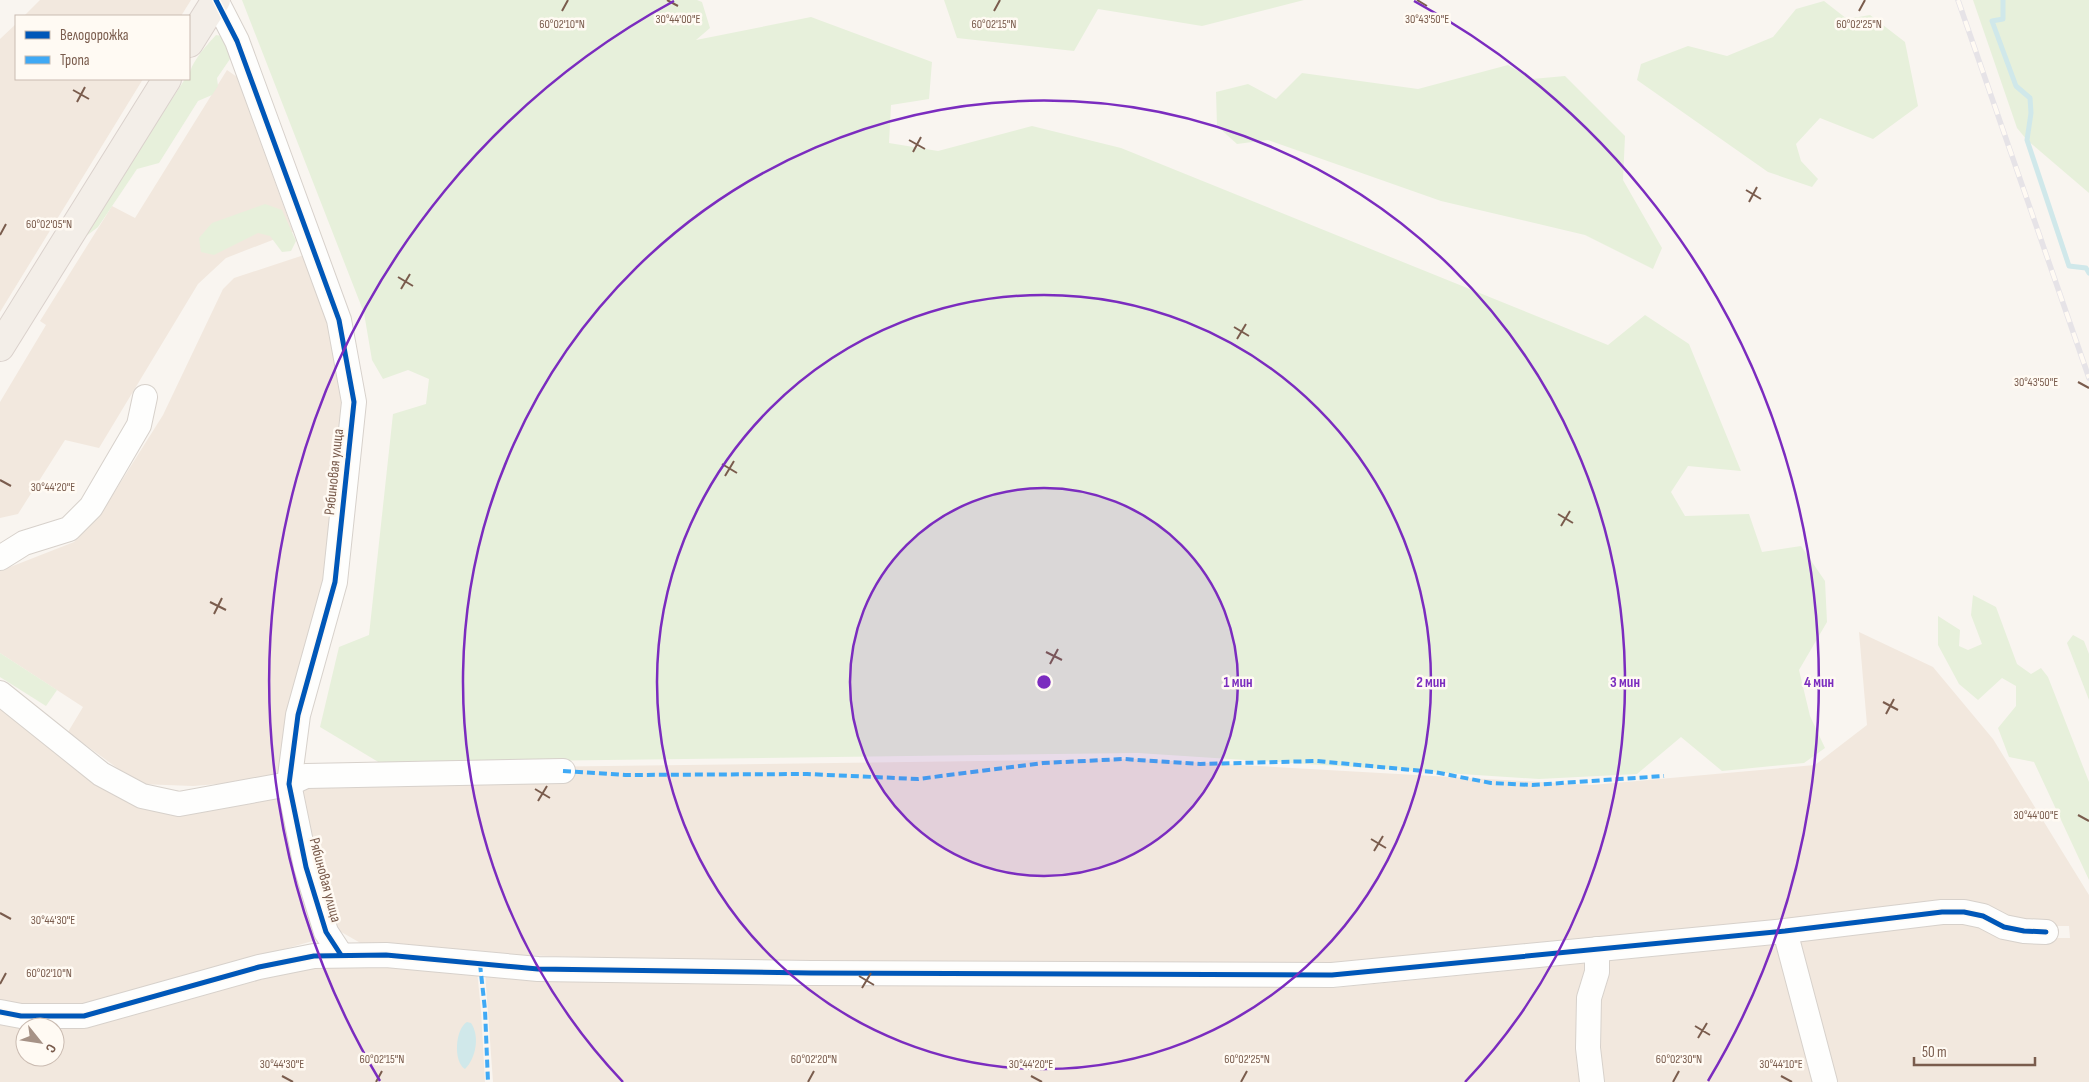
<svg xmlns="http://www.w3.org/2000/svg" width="2089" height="1082" font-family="'Sofia Sans Condensed',sans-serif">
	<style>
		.residential { fill: #f2e8de; fill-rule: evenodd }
		.green { fill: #e7f0db }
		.water { fill: #d0e8ea }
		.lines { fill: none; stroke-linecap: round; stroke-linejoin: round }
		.stream { stroke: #d0e8ea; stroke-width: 5 }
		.minor-casing { stroke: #d7d1cb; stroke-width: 26 }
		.major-casing { stroke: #dad1cc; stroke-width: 30 }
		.minor { stroke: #fefefd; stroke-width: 24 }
		.major { stroke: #f3eee8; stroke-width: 28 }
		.rail-casing { stroke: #e6e3e7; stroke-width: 5.5 }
		.rail { stroke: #fffaf3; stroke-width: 4; stroke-dasharray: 11; stroke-linecap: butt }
		.quiet { stroke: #3fa9f5; stroke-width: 4; stroke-dasharray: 8 4; stroke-linecap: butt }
		.cycleway-casing { stroke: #fffaf3; stroke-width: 8 }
		.cycleway { stroke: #0057b8; stroke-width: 5 }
		.ticks { fill: none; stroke: #7a5c4d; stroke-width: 2 }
		.ring { fill: none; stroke: #7b2cbf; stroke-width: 2.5 }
		.labels { text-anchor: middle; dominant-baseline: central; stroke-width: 5; stroke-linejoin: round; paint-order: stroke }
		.street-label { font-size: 15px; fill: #7a5c4d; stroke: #fffaf3 }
		.ticks-label { font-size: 12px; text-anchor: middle; fill: #7a5c4d; stroke: #fffaf3; stroke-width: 5; stroke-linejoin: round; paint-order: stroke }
		.centre { fill: #7b2cbf; stroke: #fffaf3; stroke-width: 2.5 }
		.ring-label { font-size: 15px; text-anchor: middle; font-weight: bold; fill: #7b2cbf; stroke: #fffaf3; stroke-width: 5; stroke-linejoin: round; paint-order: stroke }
	</style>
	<rect width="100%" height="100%" fill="#f9f5f0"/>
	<!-- residential -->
	<g class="residential">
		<path d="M40,0H191L181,16H24Z"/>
		<path d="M16,24V79H143L0,312V39Z"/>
		<path d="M227,70L237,77L293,232L226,258L198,284L99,448L65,440L18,514L0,518V402L46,325L40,321L112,206L135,218Z"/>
		<path d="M307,254L345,362L349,417L329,584L282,779L193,786L139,784L68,732L83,707L0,653V571L74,542L100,515L163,415L223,289L234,278Z"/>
		<path d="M1859,632L1933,667L1993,739L2089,895V1082H1831L1797,939L1953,918L2041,938H2070L2069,926H2040L1982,909L1332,965L809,964L482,954L364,945L336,929L298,796L304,770L1136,759L1592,785L1815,765L1867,725Z"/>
		<path d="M0,701L135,801L282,790L316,940L70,1010L0,1003Z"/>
		<path d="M1781,944L1815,1082H493L485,971L537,975L1333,988Z"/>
		<path d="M343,965L477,970L481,1010L485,1082H0V1021L87,1024L306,968ZM25,1027H55V1057H25Z"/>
	</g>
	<!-- green -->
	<g class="green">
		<path d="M242,0H697L702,2L710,28L696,40L811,17L932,62L929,99L891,105L889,143L938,151L1032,126L1121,148L1608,345L1645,315L1689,344L1741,471L1688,466L1671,492L1685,516L1749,514L1762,552L1801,546L1825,581L1827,622L1799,670L1810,716L1825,748L1804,763L1722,771L1681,737L1637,774L1539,779L1138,753L380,763L320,727L339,647L369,635L393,414L426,404L429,379L408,370L383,379L372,360L364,313Z"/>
		<path d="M944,0H1304L1202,26L1098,9L1074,51L957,38Z"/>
		<path d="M1973,0H2089V193L2027,140L2017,128Z"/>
		<path d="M1824,1L1847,19L1870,15L1905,42L1918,106L1873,139L1820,118L1796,144L1801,161L1818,179L1812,187L1768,172L1637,80L1641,64L1688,46L1727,56L1773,37L1796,9Z"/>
		<path d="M216,35L222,36L228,46L230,59L217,78L218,86L212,95L198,101L159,163L137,169L98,227L85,237L87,230L185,79H189C189,64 206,46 216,35Z"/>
		<path d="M1508,65L1532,79L1565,76L1625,136L1623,180L1662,248L1653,269L1585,235L1441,201L1268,140L1237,144L1217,126L1216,92L1248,84L1276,99L1302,73L1418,89Z"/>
		<path d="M265,204L282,210L296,241L291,251L282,252L270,236L258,233L214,255L201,252L199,238L212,223Z"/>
		<path d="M1973,595L1996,607L2017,664L2031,674L2041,668L2048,677L2089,782V880L2034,762L2009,757L1998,728L2016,706V686L2002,678L1978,700L1959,684L1938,645V616L1960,630L1959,646L1968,650L1982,644L1971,615Z"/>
		<path d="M2073,635L2084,641L2089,654V700L2067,643Z"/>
		<path d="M0,653L57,690L46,706L0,677Z"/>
	</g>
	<!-- water -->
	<path class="water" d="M467,1022L471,1023C480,1036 476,1058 465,1069C453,1062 455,1029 467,1022Z"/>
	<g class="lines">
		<!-- stream -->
		<path class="stream" d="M2003,0V19L1992,21L2016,86L2030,98L2031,113L2027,140L2069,266L2086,268L2089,273"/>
		<!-- minor casing -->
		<g class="minor-casing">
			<g id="minor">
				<path d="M216,0L237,41L339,320L354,402L335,582L298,715L289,784L306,867L326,932L341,955"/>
				<path d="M0,558L24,543L69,529L91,507L139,425L145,397"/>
				<path d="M0,693L101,774L142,796L179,804L289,784L306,776L563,771"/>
				<path d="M1785,931L1825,1082"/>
				<path d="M0,1012L21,1016H84L259,967L314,956L386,955L538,969L811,973L1332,975L1785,931L1942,912H1964L1983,916L2004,927L2024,931L2046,932"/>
				<path d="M1592,1082L1588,1048L1589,998L1597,972V949"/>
			</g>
		</g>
		<!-- major casing -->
		<g class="major-casing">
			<g id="major">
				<path d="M189,43L216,0"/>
				<path d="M0,347L167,79"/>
			</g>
		</g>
		<!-- minor -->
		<use href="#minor" class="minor"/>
		<!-- major -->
		<use href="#major" class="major"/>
		<!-- rail casing -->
		<g class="rail-casing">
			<path id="rail" d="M1958,0L2089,378"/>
		</g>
		<!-- rail -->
		<use href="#rail" class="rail"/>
		<!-- quiet -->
		<g class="quiet">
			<path d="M563,771L625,775L807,774L918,779L1043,763L1124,759L1200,764L1317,761L1434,772L1491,783L1532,785L1664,776"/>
			<path d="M480,964L485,1010L488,1082"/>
		</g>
		<!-- cycleway casing -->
		<g class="cycleway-casing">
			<g id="cycleway">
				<path d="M216,0L237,41L339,320L354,402L335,582L298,715L289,784L306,867L326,932L341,955"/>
				<path d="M0,1012L21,1016H84L259,967L314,956L386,955L538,969L811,973L1332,975L1785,931L1942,912H1964L1983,916L2004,927L2024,931L2046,932"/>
			</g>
		</g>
		<!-- cycleway -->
		<use href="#cycleway" class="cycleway"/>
	</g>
	<!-- ticks -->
	<path class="ticks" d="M667,0L678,6M1417,0L1427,6M562,11L568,0M994,11L1000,0M1859,11L1865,0M73,90L89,99M77,102L85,87M909,140L925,149M913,152L921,137M1746,190L1761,199M1749,202L1757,187M0,235L6,224M398,277L413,286M401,289L410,274M1234,327L1249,336M1237,339L1246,324M2078,382L2089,388M722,464L737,473M725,476L734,461M0,480L11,486M1558,514L1573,523M1561,526L1570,511M210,602L226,610M214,614L222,598M1046,652L1062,660M1050,664L1058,649M1883,702L1898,710M1886,714L1894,699M535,789L550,798M538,801L547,786M2078,815L2089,821M1371,839L1386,848M1374,851L1383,836M0,913L11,919M859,976L874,985M0,984L6,973M862,988L871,973M1695,1026L1710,1035M1698,1038L1707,1023M282,1076L293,1082M1031,1076L1042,1082M1781,1076L1792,1082M376,1082L382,1071M808,1082L814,1071M1241,1082L1247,1071M1673,1082L1679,1071"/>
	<!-- distance rings -->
	<circle cx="1044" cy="682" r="194" fill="#7b2cbf" fill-opacity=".12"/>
	<g class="ring">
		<circle cx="1044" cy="682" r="194"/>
		<circle cx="1044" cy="682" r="387"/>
		<path d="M623 1082A581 581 0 1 1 1465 1082"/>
		<path d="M380 1081A775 775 0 0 1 674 1M1414 1A775 775 0 0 1 1708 1081"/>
	</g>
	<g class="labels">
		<!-- street labels -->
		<g class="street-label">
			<text transform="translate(334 472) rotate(-84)">Рябиновая улица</text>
			<text transform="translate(325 880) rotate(75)">Рябиновая улица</text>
		</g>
	</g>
	<g class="ticks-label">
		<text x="1427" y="23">30°43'50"E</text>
		<text x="678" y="23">30°44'00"E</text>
		<text x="562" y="28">60°02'10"N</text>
		<text x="994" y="28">60°02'15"N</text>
		<text x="1859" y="28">60°02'25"N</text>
		<text x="49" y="228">60°02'05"N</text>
		<text x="2036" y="386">30°43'50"E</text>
		<text x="53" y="491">30°44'20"E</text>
		<text x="2036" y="819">30°44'00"E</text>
		<text x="53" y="924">30°44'30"E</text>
		<text x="49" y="977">60°02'10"N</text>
		<text x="382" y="1063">60°02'15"N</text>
		<text x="814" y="1063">60°02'20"N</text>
		<text x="1247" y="1063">60°02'25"N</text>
		<text x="1679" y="1063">60°02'30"N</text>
		<text x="282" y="1068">30°44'30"E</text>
		<text x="1031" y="1068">30°44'20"E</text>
		<text x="1781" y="1068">30°44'10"E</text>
	</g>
	<circle cx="1044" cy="682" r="8" class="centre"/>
	<g class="ring-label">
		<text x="1238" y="687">1 мин</text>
		<text x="1431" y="687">2 мин</text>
		<text x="1625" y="687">3 мин</text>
		<text x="1819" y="687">4 мин</text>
	</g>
	<!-- legend -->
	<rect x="15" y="15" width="175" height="65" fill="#fffaf3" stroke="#cabbb1"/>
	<rect x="25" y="31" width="25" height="8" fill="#0057b8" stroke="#cabbb1"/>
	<text x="60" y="40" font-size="15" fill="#7a5c4d">Велодорожка</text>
	<rect x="25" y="56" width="25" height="8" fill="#3fa9f5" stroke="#cabbb1"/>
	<text x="60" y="65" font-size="15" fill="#7a5c4d">Тропа</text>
	<!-- north arrow -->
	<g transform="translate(40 1042) rotate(120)"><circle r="24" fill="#fffaf3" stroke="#cabbb1"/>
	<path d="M0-4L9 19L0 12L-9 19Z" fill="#a69286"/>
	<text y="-8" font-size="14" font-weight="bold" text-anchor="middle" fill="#7a5c4d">С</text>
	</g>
	<!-- scale -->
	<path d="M1914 1057v8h121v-8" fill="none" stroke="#7a5c4d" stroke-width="2.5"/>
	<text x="1922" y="1057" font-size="15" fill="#7a5c4d" stroke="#fffaf3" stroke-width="4" paint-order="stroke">50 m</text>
</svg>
